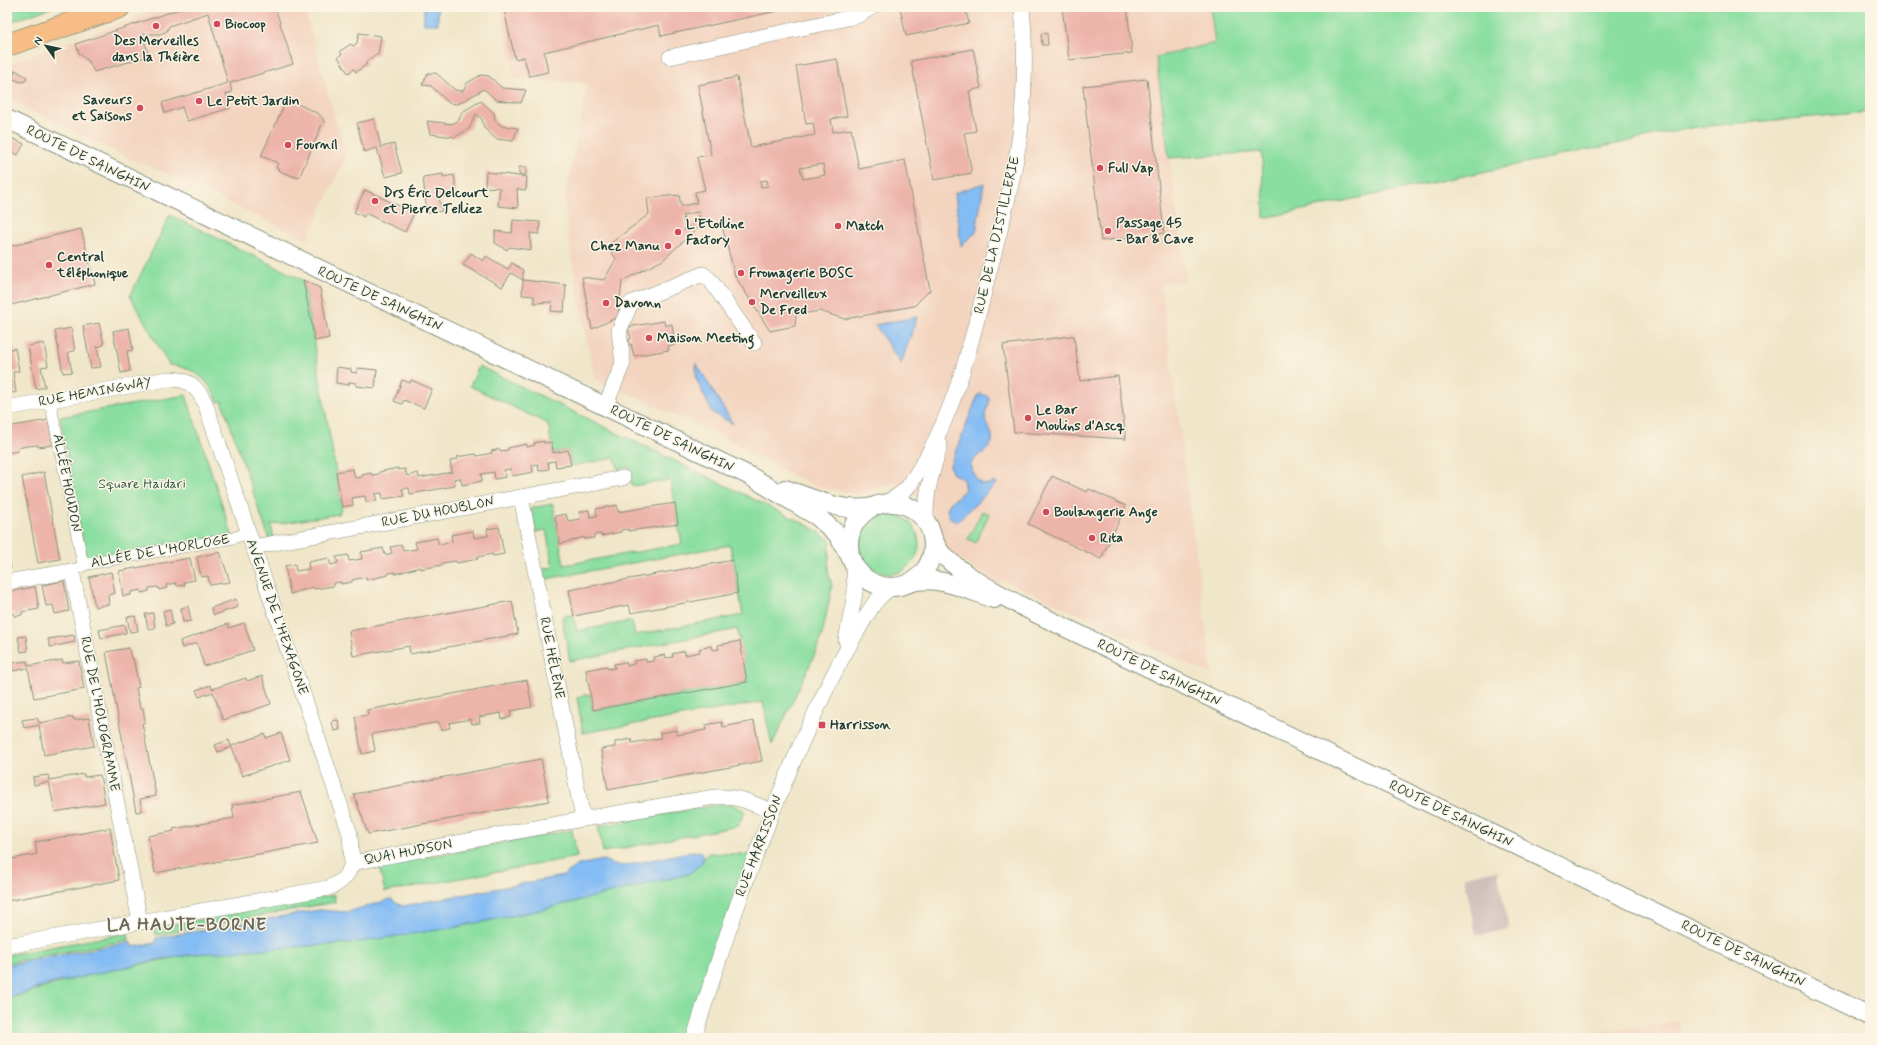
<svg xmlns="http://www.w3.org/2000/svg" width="1877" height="1045" font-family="Mynerve,sans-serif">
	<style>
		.built { fill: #f3d4bf }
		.industrial { fill: #cfc0bb }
		.green { fill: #8adea0; stroke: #548e6a }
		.water { fill: #84bcf4; stroke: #527c94 }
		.building { fill: #edb4aa; fill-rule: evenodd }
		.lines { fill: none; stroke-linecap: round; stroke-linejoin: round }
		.pedestrian-casing { stroke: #88927e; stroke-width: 12 }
		.minor-casing { stroke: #88927e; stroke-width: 16 }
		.tertiary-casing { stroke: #88927e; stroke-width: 20 }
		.primary-casing { stroke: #88927e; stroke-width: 24 }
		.pedestrian { stroke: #fff; stroke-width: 11 }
		.minor { stroke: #fff; stroke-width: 15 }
		.tertiary { stroke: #fff; stroke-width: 18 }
		.primary { stroke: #f6be86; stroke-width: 22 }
		.poi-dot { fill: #d1495b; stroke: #fcf5e5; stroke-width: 1.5 }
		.labels { text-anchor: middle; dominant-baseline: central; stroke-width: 3; stroke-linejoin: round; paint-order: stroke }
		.poi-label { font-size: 14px; font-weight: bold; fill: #1f3d34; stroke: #fcf5e5; text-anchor: start }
		.street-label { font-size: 14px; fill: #1f3d34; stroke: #fcf5e5 }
		.park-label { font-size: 14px; fill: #345d4a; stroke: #fcf5e5 }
		.district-label { font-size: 18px; font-weight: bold; letter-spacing: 1px; fill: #67675d; stroke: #fcf5e5 }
	</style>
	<rect width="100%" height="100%" fill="#fcf5e5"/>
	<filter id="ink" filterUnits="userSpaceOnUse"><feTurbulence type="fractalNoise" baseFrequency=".025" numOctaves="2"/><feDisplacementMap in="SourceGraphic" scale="8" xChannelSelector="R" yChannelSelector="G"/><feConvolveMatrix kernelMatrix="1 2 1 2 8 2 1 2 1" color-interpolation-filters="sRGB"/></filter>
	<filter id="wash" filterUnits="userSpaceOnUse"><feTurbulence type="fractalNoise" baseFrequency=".012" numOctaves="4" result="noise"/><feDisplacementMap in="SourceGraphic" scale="16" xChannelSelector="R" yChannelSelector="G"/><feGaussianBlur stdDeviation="0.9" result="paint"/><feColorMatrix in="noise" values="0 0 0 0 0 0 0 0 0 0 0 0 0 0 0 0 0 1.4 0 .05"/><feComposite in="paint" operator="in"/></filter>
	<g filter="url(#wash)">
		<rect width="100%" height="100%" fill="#f0e6c9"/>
		<!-- built -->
		<g class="built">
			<path d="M163,7H304L346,157L307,240L162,171L135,161L12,101L7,80V65Z"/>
			<path d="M500,7H1210L1215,43L1156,57L1186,281L1161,284L1212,675L1001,579L999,585L944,549L932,515L918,496L895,483L858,495L820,487L786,473L726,438L595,379L574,273L564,203L588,83L515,79Z"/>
			<path d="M1678,1021L1681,1038H1556Z"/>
		</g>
		<!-- industrial -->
		<path class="industrial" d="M1497,870L1509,929L1476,936L1464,877Z"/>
		<!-- green -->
		<g class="green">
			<path d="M17,7H53L7,23V10Z"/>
			<path d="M1210,7H1870V112L1696,127L1264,218L1262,152L1169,158L1156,57L1215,43Z"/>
			<path d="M170,215L303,280L342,507L339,514L271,525L274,538L269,539L222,401L218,402C209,379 193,367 169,365L130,296Z"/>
			<path d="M479,366L811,527L830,540L828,570L832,587L822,635L816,652L772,745L763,702L583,733L577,697L590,694L593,710L747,682L737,629L570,661L562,617L573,614L577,631L632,621L635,635L743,615L730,545L546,579L543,569L553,567L546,530L536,532L531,508L553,504L564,565L682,544L670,481L669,480L632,486L629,467L618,469L615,458L571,466L568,450L553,453L548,424L470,386Z"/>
			<path d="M186,395L233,538L87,564L60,417Z"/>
			<path d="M982,511L989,514L976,543L968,539Z"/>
			<circle cx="889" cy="544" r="30"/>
			<path d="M722,804L733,805L745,811L738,826L603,852L598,826Z"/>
			<path d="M572,830L577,857L385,892L379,866Z"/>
			<path d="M708,853L765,855L705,984L689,1038H7V999C68,978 132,965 195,954L451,928L536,911L688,874L700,865Z"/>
			<path d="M334,895L335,902L156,935L154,928Z"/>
			<path d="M128,933L129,940L7,963V955Z"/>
		</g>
		<!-- water -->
		<g class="water">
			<rect x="424" y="7" width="14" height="17"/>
			<path d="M984,183L976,232L961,246L955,193Z"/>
			<path d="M917,317L901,364L875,325Z"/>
			<path d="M696,363L733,424L712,412L696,378Z"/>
			<path d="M981,394L989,397C990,404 985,410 985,418C986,426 994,433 992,441C989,456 962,456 974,475C976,478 978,482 982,484C987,485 990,484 994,482L997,483L957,522C950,520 949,516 947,509L950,503L965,490L963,479L952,473L950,465L978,395Z"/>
			<path d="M694,851L702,852L704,857L700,865L688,874L536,911L451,928L351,943L195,954L157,960L50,984L7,999V965L131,942L132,947L156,943V938L319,910L347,912L391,899L398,904L403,906L563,876L578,865L604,860L614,865L623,866Z"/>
		</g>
		<g id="blocks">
			<!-- building -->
			<g class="building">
				<path d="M185,7H275L293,64L230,83L232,92L226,94L230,108L187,121L182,107L165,113L162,103L228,83L208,13L169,26L167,31L160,34H142L149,56L94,72L89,62L79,53L76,44Z"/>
				<path d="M512,7H791V8L661,36L659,25L544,52L548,72L529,76L524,57L515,59L504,10Z"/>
				<path d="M900,7H965L969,23L906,36Z"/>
				<path d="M1062,7H1127L1132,53L1069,60Z"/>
				<path d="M359,33L381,36L378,55H375L365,62L367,64L356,72L354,69L348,73L338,57L342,54L340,51L351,44L353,46L357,43Z"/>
				<path d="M1047,33L1048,45H1042L1041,34Z"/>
				<path d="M973,49L981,88L969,91L976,131L964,133L972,173L934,180L911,61Z"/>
				<path d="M837,59L847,116L831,119L833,132L851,129L859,169L905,160L930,290L914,306L845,319L819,311L796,315L795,326L770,331L735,276L722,226H700L663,260L622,281L618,317L592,329L582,277L604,280L616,259L607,246L649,214L647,198L679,195L681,206L697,203L695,192L705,190L697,157L711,155L698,85L737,77L751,147L815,135L813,123L806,124L796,66ZM823,164L825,175L803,179L800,168ZM767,180L768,186L761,187L760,181ZM698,212L700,219L685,231L683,215Z"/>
				<path d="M15,70L27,77L25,81L21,82L13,79Z"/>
				<path d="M428,73H436L455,90L463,91L467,83L481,75L489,76L502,88L526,90L521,103L496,100L484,89L458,104L449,103L431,86L422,85Z"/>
				<path d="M1147,79L1164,233L1101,241L1083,86Z"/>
				<path d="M287,99L319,114L324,120L299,178L284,173L276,168L278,163L261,156Z"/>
				<path d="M481,101L494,113L495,121L502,126L518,128L513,141L496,139L484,128L482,119L476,114L469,129L455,137L430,134L427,121L452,124L459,120L462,112Z"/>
				<path d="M374,119L381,147L394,144L402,173L385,177L377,148L364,152L357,123Z"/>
				<path d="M7,136L24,144L18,155L7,149Z"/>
				<path d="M519,167H526V175L519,174Z"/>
				<path d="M486,172L527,177L526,190L517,189L518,208L498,206L500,188L485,187Z"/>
				<path d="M443,174V177L454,175L457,195L439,198L442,211L427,213L423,177Z"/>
				<path d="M365,190L414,213L405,232L365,213L364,217L354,212Z"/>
				<path d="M513,220L540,222L539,234L530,233L531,250L509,247L507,250L495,243V231L512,233Z"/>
				<path d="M81,229L95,284L7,306V247Z"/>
				<path d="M471,253L483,261L486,256L508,269L512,263L523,270V280L566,285L564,312L551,311L552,302L534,303V296L522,295L523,280L511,273L502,287L463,265Z"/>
				<path d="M303,280L320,288L329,338L315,341Z"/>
				<path d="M664,321L665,326L672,324L675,345L668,346L669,350L634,356L631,344L629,345L628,340L631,339L628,327Z"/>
				<path d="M99,323L104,345L97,347L101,367L91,368L83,326Z"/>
				<path d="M71,328L75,351L68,352L72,372L63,373L55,331Z"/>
				<path d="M129,328L133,350L127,351L130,371L121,373L113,331Z"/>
				<path d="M1071,336H1074L1080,381L1118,376L1126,439L1014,432L1003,345Z"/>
				<path d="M44,343L48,366L41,367L45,387L36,389L28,346Z"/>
				<path d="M15,348L19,371L13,372L16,392L7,394V350Z"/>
				<path d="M337,367L351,369V372L357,373L358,368L377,370L375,388L356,386V383L349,382V385L336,383Z"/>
				<path d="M402,380L410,383L411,380L432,389L424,408L404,400L402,404L394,401Z"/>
				<path d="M48,420L53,445L38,447V445L27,446L18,448V451L7,453V427Z"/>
				<path d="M544,441V443L552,442L553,453L568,450L571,465L556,467L555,461L548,462L549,469L539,471L538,464L532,465L533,472L512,476L511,469L504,470L506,477L495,479L494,472L488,473L481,474L482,481L462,485L460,478L454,479L455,486L410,494L409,488L402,489L404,496L383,499L382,493L375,494L377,501L366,502L365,496L358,497L352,498L353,505L342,507L336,472L353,469L355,478L362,477V475L371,473L372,475L379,474V472L398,468V470L405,469L407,476L418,473L419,478L452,472L450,461L458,459L457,457L476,454L477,456L492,453L491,451L500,449L501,451L508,450V448L527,444V447L535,445L534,443Z"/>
				<path d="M44,472L60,559L38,563L22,477Z"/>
				<path d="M1052,476L1087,492L1089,489L1126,506L1101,559L1028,524Z"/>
				<path d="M675,503L678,524L628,531V529L621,530V532L601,536V534L594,535V538L584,539V537L560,544L555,516L566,514L568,521L580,519L579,512L589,510L590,517L597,516L596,509L617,505L618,512Z"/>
				<path d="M499,527L504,554L493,556L492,554L477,557L478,559L457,563L456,561L442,563V565L421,569L420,567L413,569L395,574V572L388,573V575L366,580V577L352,580V582L341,584V582L334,583V586L314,589L313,587L290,594L285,566L295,564L296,571L309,569L308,562L329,558L331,565L338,563L336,557L348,555L349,561L355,560L362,559L361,552L383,548L385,555L392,553L390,547L402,545L403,551L417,549L415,542L437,538L439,545L452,542L451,535L473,531L474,538L488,536L487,529Z"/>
				<path d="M220,552L230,582L210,585L208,576L201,577L197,557Z"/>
				<path d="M190,558L195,580L184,582L185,585L177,586L176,583L166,585L167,588L159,590L158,587L149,588V591L141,593V590L131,592V595L123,596L119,571Z"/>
				<path d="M7,559H9L11,568L7,569Z"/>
				<path d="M733,560L738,593L631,613L629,605L574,616L569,590Z"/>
				<path d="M111,572L115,593L108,595L109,604L95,607L89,577Z"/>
				<path d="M64,581L69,611L55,614L53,605L46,606L42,585Z"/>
				<path d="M35,587L39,609L22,612V615L14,616V613L7,615V592Z"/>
				<path d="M236,599L238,607L214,615L211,608Z"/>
				<path d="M512,601L518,634L410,654L409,646L353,656L349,631Z"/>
				<path d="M188,606L191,621L183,622L181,608Z"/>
				<path d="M170,609L173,624L166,626L163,611Z"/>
				<path d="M153,613L155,628L148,629L145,614Z"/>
				<path d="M135,616L138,631L130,632L127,617Z"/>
				<path d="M244,623L253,650L204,666L197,643L182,648L180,641L228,624L229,628Z"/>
				<path d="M125,625L126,633L101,638L99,630Z"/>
				<path d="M74,635L75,642L50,647L48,639Z"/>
				<path d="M26,636L28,651L21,652L18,637Z"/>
				<path d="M7,641L10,654L7,655Z"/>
				<path d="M740,641L747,682L593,710L586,670L607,666L608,669L615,668L614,664L626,662L627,666L634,664V661L646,659V662L654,661L653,657L665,655L666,658L673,657L672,654L685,651V655L700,652L699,649L711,646L712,650L719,649L718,645Z"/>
				<path d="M129,648L131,658H133L139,687L136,688L140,708H143L145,722L142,723L156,796L140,799L142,811L136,812L106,652Z"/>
				<path d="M62,660L63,663L79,661L84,689L34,698L28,668L13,671L12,663L27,661L28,666Z"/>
				<path d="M262,676L271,704L223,720L213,692L199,697L196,690L211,685L212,689L246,678L247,681Z"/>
				<path d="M527,680L532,707L510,711L511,717L502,719L501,713L479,717L480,723L472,724L471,719L449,723L450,728L441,730L439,722L372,734L375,751L362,754L355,717L368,715L367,710Z"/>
				<path d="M73,717L74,720L89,718L94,746L44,755L39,725L24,728L22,720L37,718L39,723Z"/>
				<path d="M338,720L340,730L334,731L332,721Z"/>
				<path d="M754,721L762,761L608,790L601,749L615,747V742L631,739L632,743L661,738L660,733L677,730V735L706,730L705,725L711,724L722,722L723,727Z"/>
				<path d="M281,733L290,760L242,776L232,747L218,752L215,745L229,740L231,746L265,734L266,738Z"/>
				<path d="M541,759L549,801L368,834L354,794Z"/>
				<path d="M84,774V777L100,775L105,803L55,812L49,782L34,785L33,777L48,775L49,780Z"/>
				<path d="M301,792L318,843L155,873L148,836L174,831L173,829L234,818L232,805Z"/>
				<path d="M110,828L119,880L7,901V860L37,854L35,842Z"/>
			</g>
		</g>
	</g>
	<g filter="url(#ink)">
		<use href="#blocks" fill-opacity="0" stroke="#88927e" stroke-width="1"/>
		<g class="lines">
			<!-- pedestrian casing -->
			<g class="pedestrian-casing">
				<g id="pedestrian">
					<path d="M50,401L83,565"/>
					<path d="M72,571L87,564L233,538L248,533"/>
				</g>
			</g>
			<!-- minor casing -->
			<g class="minor-casing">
				<g id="minor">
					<path d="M670,57L857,16L872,7"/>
					<path d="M605,407L623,363L619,331L631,303L703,274L711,281L754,343"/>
					<path d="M7,408L168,379C187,378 197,386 205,403L350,834L352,863"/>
					<path d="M521,497L583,819"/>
					<path d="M885,503C893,499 900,495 907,488C914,479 919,469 925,460C956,406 971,344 986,284C999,234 1013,185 1020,134C1025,92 1026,49 1022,7"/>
					<path d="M927,524C923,497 933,471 940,445"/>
					<path d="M253,547L623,478"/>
					<path d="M7,582L72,571L140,922"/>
					<path d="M846,641L855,593L854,565"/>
					<path d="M7,946L328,888C341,883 348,876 352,863L583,819L715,797C737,795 751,803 771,811"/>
					<path d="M694,1038C730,919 771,804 825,692C836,668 849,646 862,623C868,613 874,601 883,594C887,590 892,588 896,586"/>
				</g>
			</g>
			<!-- tertiary casing -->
			<g class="tertiary-casing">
				<g id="tertiary">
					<path d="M7,119L750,476L818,517L837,534L849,554"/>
					<path d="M785,489C816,499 840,513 873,507"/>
					<circle cx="891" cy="545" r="42"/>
					<path d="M932,536C935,542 937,549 942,554C966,578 1003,596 1033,612L1870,1016"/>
					<path d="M909,583C937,574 968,590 994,599"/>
				</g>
			</g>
			<!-- primary casing -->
			<g class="primary-casing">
				<path id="primary" d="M7,45L119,7"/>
			</g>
			<!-- pedestrian -->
			<use href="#pedestrian" class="pedestrian"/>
			<!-- minor -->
			<use href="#minor" class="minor"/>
			<!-- tertiary -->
			<use href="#tertiary" class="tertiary"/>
			<!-- primary -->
			<use href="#primary" class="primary"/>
		</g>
	</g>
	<!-- markers -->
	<g class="poi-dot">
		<circle cx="217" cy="24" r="4"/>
		<circle cx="156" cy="26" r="4"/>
		<circle cx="199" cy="101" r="4"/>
		<circle cx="140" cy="108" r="4"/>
		<circle cx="288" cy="145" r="4"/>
		<circle cx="1100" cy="168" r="4"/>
		<circle cx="375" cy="201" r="4"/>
		<circle cx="838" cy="226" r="4"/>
		<circle cx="1108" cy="231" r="4"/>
		<circle cx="678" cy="232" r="4"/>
		<circle cx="668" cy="246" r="4"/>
		<circle cx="49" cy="265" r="4"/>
		<circle cx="741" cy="273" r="4"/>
		<circle cx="752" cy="302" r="4"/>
		<circle cx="606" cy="303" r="4"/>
		<circle cx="649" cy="338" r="4"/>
		<circle cx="1028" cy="418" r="4"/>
		<circle cx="1046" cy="512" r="4"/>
		<circle cx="1092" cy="538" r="4"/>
		<rect x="818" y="721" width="8" height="8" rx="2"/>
	</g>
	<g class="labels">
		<!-- poi labels -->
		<g class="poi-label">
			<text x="225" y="24">Biocoop</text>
			<text x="156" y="41" text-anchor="middle">Des Merveilles<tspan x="156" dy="16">dans la Théière</tspan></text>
			<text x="132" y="100" text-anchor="end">Saveurs<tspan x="132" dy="16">et Saisons</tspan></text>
			<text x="207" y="101">Le Petit Jardin</text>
			<text x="296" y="145">Fournil</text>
			<text x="1108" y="168">Full Vap</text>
			<text x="383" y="193">Drs Éric Delcourt<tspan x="383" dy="16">et Pierre Telliez</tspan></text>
			<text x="1116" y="223">Passage 45<tspan x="1116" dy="16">- Bar &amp; Cave</tspan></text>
			<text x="686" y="224">L'Etoiline<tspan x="686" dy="16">Factory</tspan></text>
			<text x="846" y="226">Match</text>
			<text x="660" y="246" text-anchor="end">Chez Manu</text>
			<text x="57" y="257">Central<tspan x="57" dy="16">téléphonique</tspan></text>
			<text x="749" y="273">Fromagerie BOSC</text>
			<text x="760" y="294">Merveilleux<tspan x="760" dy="16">De Fred</tspan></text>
			<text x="614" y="303">Davonn</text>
			<text x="657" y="338">Maison Meeting</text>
			<text x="1036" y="410">Le Bar<tspan x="1036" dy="16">Moulins d'Ascq</tspan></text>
			<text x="1054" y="512">Boulangerie Ange</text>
			<text x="1100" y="538">Rita</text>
			<text x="830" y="725">Harrisson</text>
		</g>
		<!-- street labels -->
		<g class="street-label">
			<text transform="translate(88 159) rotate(26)">ROUTE DE SAINGHIN</text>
			<text transform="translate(997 235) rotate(-77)">RUE DE LA DISTILLERIE</text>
			<text transform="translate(380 299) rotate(25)">ROUTE DE SAINGHIN</text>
			<text transform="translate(95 392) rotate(-10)">RUE HEMINGWAY</text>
			<text transform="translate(672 439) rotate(26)">ROUTE DE SAINGHIN</text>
			<text transform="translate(67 483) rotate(79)">ALLÉE HOUDON</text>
			<text transform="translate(438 512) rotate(-11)">RUE DU HOUBLON</text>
			<text transform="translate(160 551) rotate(-10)">ALLÉE DE L'HORLOGE</text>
			<text transform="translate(277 617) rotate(71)">AVENUE DE L'HEXAGONE</text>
			<text transform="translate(552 658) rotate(79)">RUE HÉLÈNE</text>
			<text transform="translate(1159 673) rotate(26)">ROUTE DE SAINGHIN</text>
			<text transform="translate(100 714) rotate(79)">RUE DE L'HOLOGRAMME</text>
			<text transform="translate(1451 814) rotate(26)">ROUTE DE SAINGHIN</text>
			<text transform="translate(759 846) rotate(-69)">RUE HARRISSON</text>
			<text transform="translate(408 852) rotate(-11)">QUAI HUDSON</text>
			<text transform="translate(1743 954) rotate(26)">ROUTE DE SAINGHIN</text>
		</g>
		<!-- park labels -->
		<g class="park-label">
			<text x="142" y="484">Square Haïdari</text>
		</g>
		<!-- district labels -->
		<g class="district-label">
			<text x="187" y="925">LA HAUTE-BORNE</text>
		</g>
	</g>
	<!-- margin -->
	<rect width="1877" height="1045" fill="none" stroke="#fcf5e5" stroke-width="24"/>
	<!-- north arrow -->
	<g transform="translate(46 46) rotate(303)" stroke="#fcf5e5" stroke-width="3" paint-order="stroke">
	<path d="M0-3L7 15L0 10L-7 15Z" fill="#1f3d34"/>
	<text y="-6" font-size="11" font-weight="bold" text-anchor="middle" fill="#1f3d34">N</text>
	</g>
</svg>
